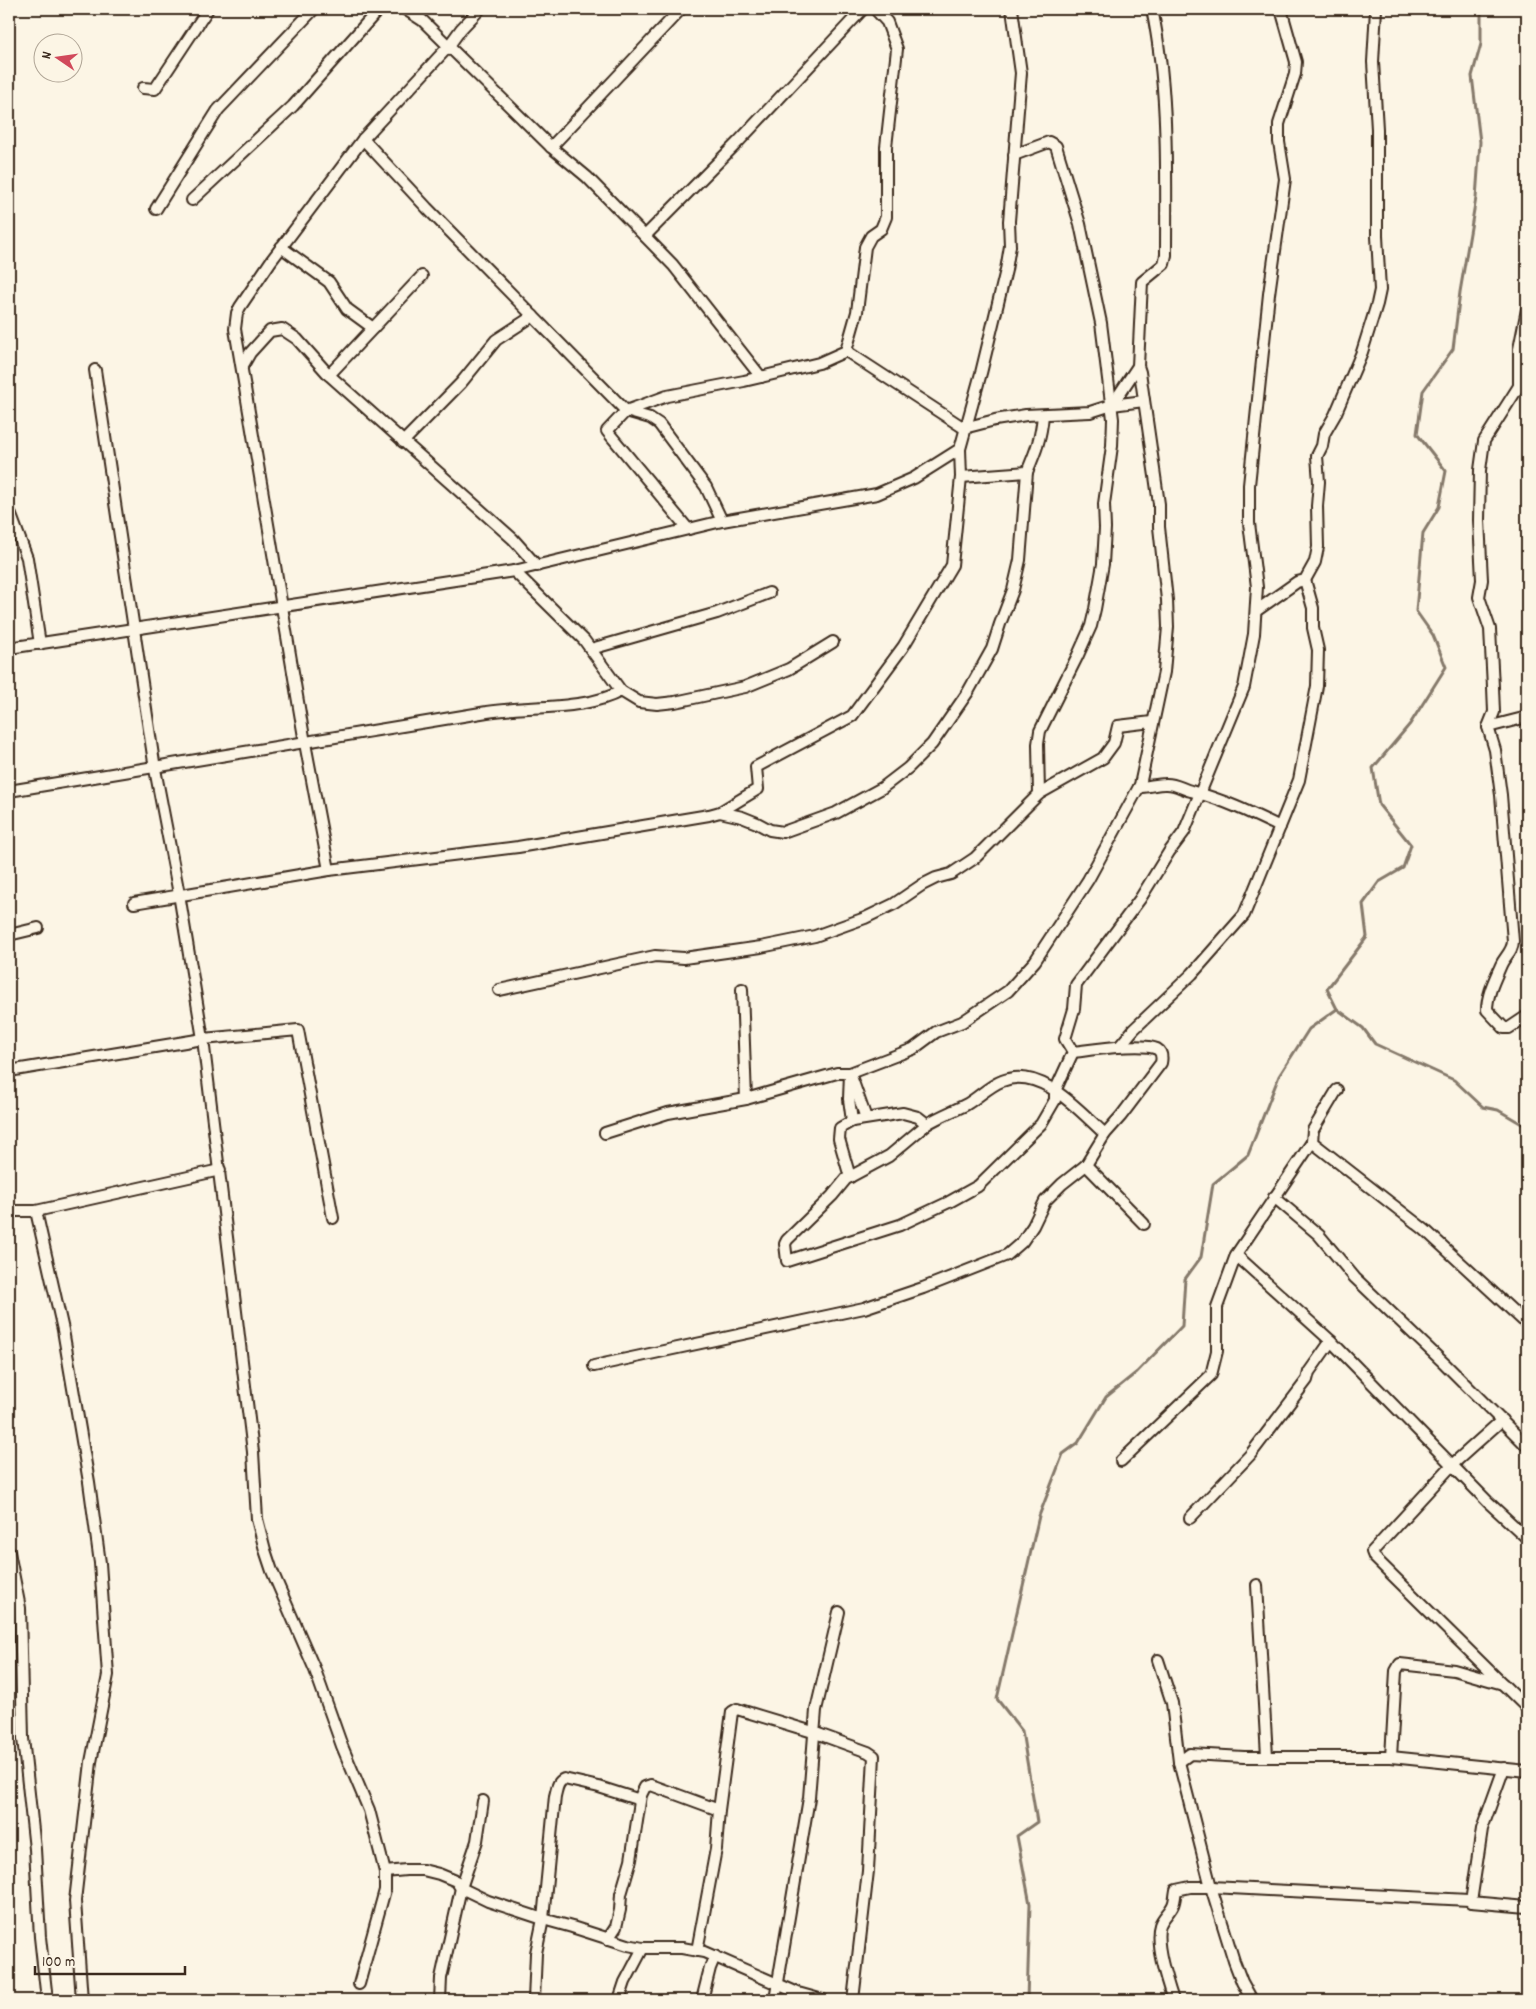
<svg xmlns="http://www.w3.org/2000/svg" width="1536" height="2009" font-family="Dekko,sans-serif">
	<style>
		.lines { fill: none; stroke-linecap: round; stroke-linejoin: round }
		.stream { stroke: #85796b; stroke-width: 3 }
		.street-casing { stroke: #3b2a1e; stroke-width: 14 }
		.street { stroke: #fcf5e5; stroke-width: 10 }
	</style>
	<rect width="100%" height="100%" fill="#fcf5e5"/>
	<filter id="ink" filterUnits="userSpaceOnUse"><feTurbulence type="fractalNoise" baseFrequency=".02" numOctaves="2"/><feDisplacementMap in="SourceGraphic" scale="10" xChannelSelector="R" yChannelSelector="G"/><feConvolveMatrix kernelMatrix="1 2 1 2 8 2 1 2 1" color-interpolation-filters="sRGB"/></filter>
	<g filter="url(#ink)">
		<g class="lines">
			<!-- stream -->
			<g class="stream">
				<path d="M1337,1009L1363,1028L1375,1044L1454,1080L1483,1107L1498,1110L1527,1127"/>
				<path d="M1027,2000L1030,1904L1017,1836L1037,1822L1022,1731L997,1699L1039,1516L1063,1454L1078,1443L1106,1397L1137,1372L1182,1326L1185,1279L1201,1257L1213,1184L1248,1155L1279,1076L1309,1029L1337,1009L1327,989L1367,937L1363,904L1379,882L1403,868L1411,845L1379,805L1373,768L1410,724L1446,667L1433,635L1416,611L1423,533L1439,507L1446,471L1417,434L1423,391L1453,349L1460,292L1476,198L1480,142L1472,76L1481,44V14L1484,9"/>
			</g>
			<!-- street casing -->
			<g class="street-casing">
				<g id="street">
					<path d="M405,9L422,20L551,147L587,177L673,265L761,377"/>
					<path d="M143,88L155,89L208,9"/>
					<path d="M363,139L427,208L626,411L650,418L659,424L706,487L722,521"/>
					<path d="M551,147L681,9"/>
					<path d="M1014,155L1049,142L1056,146L1080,224L1101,323L1113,419L1112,446L1104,504L1105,528L1103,564L1095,609L1091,626L1078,655L1040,731L1038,744L1039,794"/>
					<path d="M192,200L293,106L379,9"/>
					<path d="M156,209L218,110L314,9"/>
					<path d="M645,236L739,141L863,9"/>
					<path d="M281,247L329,282L347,309L373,328"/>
					<path d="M1527,309L1519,349V386L1484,441L1480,470L1479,520L1482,580L1479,597L1490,629L1493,687L1494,712L1488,727L1495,750L1501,795L1513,941C1513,951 1505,956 1501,965C1495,979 1487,994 1487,1010L1504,1028H1509L1527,1016"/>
					<path d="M846,351L964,428L995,420L1026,415L1090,412L1112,405L1138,366L1142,282L1164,264L1166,255C1166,173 1169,90 1152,9"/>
					<path d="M242,367L250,353L270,331L282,329L297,339L329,375L513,539L537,566"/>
					<path d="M95,370L155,769L179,894L203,1039L253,1452L257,1519L265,1550L272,1571L315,1670L342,1746L369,1810L385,1872V1890L359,1984"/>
					<path d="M329,375L422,276"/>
					<path d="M1112,405L1144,401"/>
					<path d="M403,442L461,383L496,340L533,316"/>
					<path d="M961,477L1027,472C1036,451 1041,438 1043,415"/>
					<path d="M9,510L27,558L40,644"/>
					<path d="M688,529L607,431L626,411L667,396L744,381L819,363L846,351L857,312L865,247L871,236L881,229L886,217V147L897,49L887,22L875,9"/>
					<path d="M514,571L584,640L621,691L639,702L657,704L675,702L745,687L789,669L833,642"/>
					<path d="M1256,611L1297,582L1305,580L1315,562L1318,547L1317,506L1319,482L1317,456L1322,446L1324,434L1335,415L1362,352L1377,304L1380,290L1377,236V129L1373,62L1376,9"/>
					<path d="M9,648L514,571L722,521L877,494L914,478L960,449"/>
					<path d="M591,649L717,613L769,593"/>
					<path d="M1488,727L1527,717"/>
					<path d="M1139,787C1147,787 1157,784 1165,784C1175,783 1182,789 1191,791C1224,800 1249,812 1280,827"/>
					<path d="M9,791C169,766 328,739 487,712C529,705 585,711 621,691"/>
					<path d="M720,812L742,817L757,823L770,830L783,832L836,813L882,788L908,768L932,744L968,692L992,649L1000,624L1013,590L1020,560L1027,472"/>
					<path d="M329,870L305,743L235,329L237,313L240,307L271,261L363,139L448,47L461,29L480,9"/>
					<path d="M134,903L329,870L518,847L709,815L720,812L758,789L756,767L852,716L903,647L952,565L961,477L960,449L981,373L1006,270L1010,246L1009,221L1021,73L1012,9"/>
					<path d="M9,935L38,928"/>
					<path d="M742,989L746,1099"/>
					<path d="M499,990L655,956L684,958L761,947L815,936L865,918L894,904L922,885L936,878L951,874L975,858L1039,794L1103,758L1114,743L1118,726L1152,722"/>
					<path d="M1119,1047L1134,1029L1192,974L1244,915L1299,780L1317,686L1318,650L1313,628V608L1305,580"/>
					<path d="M9,1071L203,1039L298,1030L333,1218"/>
					<path d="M850,1073L849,1099L852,1121L840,1128L839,1139L850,1177"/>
					<path d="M852,1079L866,1118"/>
					<path d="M852,1121L903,1113L918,1117L927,1124C940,1116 954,1111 967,1104C979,1097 989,1086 1002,1081C1041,1065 1079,1111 1105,1134"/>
					<path d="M927,1124L889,1156L846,1179L832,1196L787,1240L785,1244L787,1261L900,1225L949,1202L978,1186L1041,1124L1055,1100V1091L1073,1052L1065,1039L1074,1009L1076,985L1140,899L1169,852L1184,832L1244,687L1254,634L1257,587L1249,523V485L1269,294L1285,179L1279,142V124L1295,74L1296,62L1281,9"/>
					<path d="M605,1133L668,1113L746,1099L837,1073H850L913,1049L936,1032L962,1022L1008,991L1035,961L1088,880L1140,785L1164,672L1168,627L1167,600L1159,527V504L1140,372L1138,366"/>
					<path d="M1312,1142L1425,1230L1527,1324"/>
					<path d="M1086,1165L1144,1224"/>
					<path d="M1274,1197L1319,1235L1355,1278L1445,1364L1527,1446"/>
					<path d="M9,1211H36L220,1170"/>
					<path d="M36,1211L63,1330L89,1482L100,1563L108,1675L91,1762L75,1901L82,2000"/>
					<path d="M1236,1255L1331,1341L1488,1502L1527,1538"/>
					<path d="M594,1366L864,1308L923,1288L1007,1255L1022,1242L1033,1226L1045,1201L1062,1184L1086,1165L1105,1134L1121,1116L1161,1063C1162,1058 1162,1052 1157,1049C1141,1042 1091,1050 1073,1052"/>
					<path d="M1502,1420L1453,1464L1372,1552L1374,1557L1527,1708"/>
					<path d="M1121,1461L1211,1375L1217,1351V1307L1236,1255L1312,1142L1313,1130L1337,1090"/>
					<path d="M1190,1518L1250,1455L1307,1380L1309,1372L1331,1341"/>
					<path d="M9,1552L20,1608L23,1738L35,1849L40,1937L47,2000"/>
					<path d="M1257,1585L1267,1756"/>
					<path d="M1158,1660L1172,1703L1179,1762L1211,1887L1234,1961L1242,1982L1252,2000"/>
					<path d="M1391,1757L1396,1671L1400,1664L1454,1670L1503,1684"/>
					<path d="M1179,1762L1190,1754L1244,1757H1391L1527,1771"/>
					<path d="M385,1872L406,1870H423L439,1874L456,1881L461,1888L488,1901L543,1919L555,1796C557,1789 557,1782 564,1779L599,1787L640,1800"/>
					<path d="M1471,1902L1482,1829L1504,1768"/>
					<path d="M608,1939L616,1927L620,1910L621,1894L631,1860L641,1795L645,1787L651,1785L719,1810"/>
					<path d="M697,1951L716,1849L719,1810L732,1712L737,1709L813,1732L868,1752L874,1756L868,1871L853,2000"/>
					<path d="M440,2000L441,1978L461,1888L477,1841L483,1801"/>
					<path d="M534,2000L536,1953L543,1919L572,1927L628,1945L643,1948H682L704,1952L798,1993L823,2000"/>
					<path d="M619,2000L625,1982L643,1948"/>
					<path d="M702,2000L710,1968L715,1956"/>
					<path d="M775,2000L809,1798L816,1710L839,1612"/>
					<path d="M1173,2000C1167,1982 1154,1943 1160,1925C1163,1917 1170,1912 1173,1905C1175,1901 1175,1895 1176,1890L1190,1887H1211L1469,1900L1471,1902L1527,1907"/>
				</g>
			</g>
			<!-- street -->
			<use href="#street" class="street"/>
		</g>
	</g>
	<!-- margin -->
	<rect width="1536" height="2009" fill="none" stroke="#fcf5e5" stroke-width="30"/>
	<rect x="15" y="15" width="1506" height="1979" fill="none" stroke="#3b2a1e" stroke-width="2" filter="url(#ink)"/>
	<!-- north arrow -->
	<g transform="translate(58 58) rotate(283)"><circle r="24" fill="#fcf5e5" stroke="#afa495"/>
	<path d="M0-4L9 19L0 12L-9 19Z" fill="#d1495b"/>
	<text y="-8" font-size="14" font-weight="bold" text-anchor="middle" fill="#3b2a1e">N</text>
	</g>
	<!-- scale -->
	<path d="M35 1966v8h150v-8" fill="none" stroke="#3b2a1e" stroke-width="2.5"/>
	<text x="42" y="1966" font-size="15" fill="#3b2a1e" stroke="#fcf5e5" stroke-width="4" paint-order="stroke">100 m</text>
</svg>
